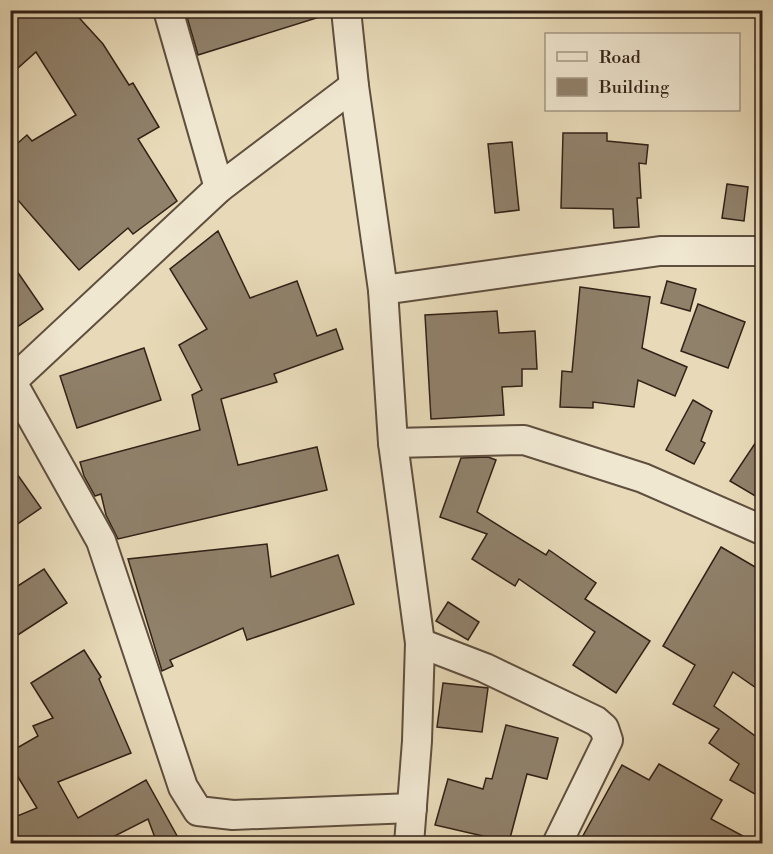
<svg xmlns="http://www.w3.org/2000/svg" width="773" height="854" font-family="'Libre Bodoni',serif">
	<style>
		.building { fill: #90816b; stroke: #312117; stroke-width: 1.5 }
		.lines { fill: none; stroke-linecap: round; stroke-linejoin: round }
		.minor-casing { stroke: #5f4f3f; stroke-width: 32 }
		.minor { stroke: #f0e7d1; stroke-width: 28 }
	</style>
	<rect width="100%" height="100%" fill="#e8dab8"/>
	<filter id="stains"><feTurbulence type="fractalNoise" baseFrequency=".00333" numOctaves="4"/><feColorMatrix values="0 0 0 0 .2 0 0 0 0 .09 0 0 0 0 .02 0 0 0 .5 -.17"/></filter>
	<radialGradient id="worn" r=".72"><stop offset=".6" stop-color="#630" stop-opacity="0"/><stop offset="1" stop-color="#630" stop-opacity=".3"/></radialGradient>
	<!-- building -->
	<g class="building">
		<path d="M10,10H72L103,44L129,85L133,83L159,127L138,139L177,201L133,234L128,228L79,270L10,191V150L27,135L32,141L76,115L36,52L10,75Z"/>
		<path d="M185,10H325L326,15L198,55Z"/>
		<path d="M563,133H607V141L648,145L646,164L639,163L641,198H637L639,227L614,228L613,209L561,208Z"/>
		<path d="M512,142L519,210L495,213L488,144Z"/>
		<path d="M727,184L748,187L744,221L722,218Z"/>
		<path d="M218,231L250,298L297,281L317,336L336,329L343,349L274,374L277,382L221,399L238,465L317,447L327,490L118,539L106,515L101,494L95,496L84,476L80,462L200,430L192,395L202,390L179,345L207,329L170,269Z"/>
		<path d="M10,261L43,309L10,332Z"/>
		<path d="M667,281L696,289L690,311L661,303Z"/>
		<path d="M580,287L650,297L642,348L687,367L675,396L638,380L634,407L593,402V408L560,407L562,371L572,372Z"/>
		<path d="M698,304L745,322L728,368L681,351Z"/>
		<path d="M497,311L499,333L535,331L537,369H522V386L502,387L504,415L431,419L425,315Z"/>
		<path d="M144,348L161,400L77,428L60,376Z"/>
		<path d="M693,400L712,411L701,441L705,443L694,464L666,450Z"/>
		<path d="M762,433V500L730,481Z"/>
		<path d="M488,457L496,460L477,512L546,555L549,550L596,583L585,599L650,641L616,693L573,665L595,632L519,579L515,586L472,559L487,534L440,517L461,458Z"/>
		<path d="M10,464L41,508L10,529Z"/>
		<path d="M267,544L271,577L338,555L354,604L247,640L243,628L170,660L173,666L162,671L128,559Z"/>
		<path d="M721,547L762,571V692L733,672L714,706L762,741V798L730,780L739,764L709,743L719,729L673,704L695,665L663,646Z"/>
		<path d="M44,569L67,603L10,640V591Z"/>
		<path d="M448,602L479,622L468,640L436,621Z"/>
		<path d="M84,650L101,677L99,679L131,753L58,782L78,818L146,780L181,843H157L148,819L101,843H10V819L37,808L10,764V752L38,736L33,726L53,718L31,683Z"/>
		<path d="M443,683L488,688L482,732L437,727Z"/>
		<path d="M506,725L558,738L547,779L527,774L509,842L435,825L448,779L483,789L486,778L492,779Z"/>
		<path d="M659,764L722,800L711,819L756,843H579L622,765L649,780Z"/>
	</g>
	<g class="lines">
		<!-- minor casing -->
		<g class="minor-casing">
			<g id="minor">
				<path d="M168,10L219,188"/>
				<path d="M346,10L354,86L383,290L393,443L420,643L417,741L409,844"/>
				<path d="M383,290L660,251H762"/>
				<path d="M12,382L101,541L183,787L198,811L233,815L412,808"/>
				<path d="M10,383L219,188L354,86"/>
				<path d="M393,443L524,440L643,478L762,530"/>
				<path d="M420,643L485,668L596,721L604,728L608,740L557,844"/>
			</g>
		</g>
		<!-- minor -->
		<use href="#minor" class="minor"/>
	</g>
	<!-- margin -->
	<rect width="773" height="854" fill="none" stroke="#e8dab8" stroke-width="36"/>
	<rect x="12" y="12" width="749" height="830" fill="none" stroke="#312117" stroke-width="3"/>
	<rect x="18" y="18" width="737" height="818" fill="none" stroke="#312117" stroke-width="1.5"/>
	<!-- legend -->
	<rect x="545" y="33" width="195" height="78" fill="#f0e7d1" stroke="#a49887" stroke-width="1.5"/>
	<rect x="557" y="52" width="30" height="9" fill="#f0e7d1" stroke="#a49887" stroke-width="1.5"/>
	<text x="599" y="63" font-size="18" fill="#312117">Road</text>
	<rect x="557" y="78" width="30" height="18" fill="#90816b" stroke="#a49887" stroke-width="1.5"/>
	<text x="599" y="93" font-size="18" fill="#312117">Building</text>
	<rect width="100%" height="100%" filter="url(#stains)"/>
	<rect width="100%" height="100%" fill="url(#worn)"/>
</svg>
